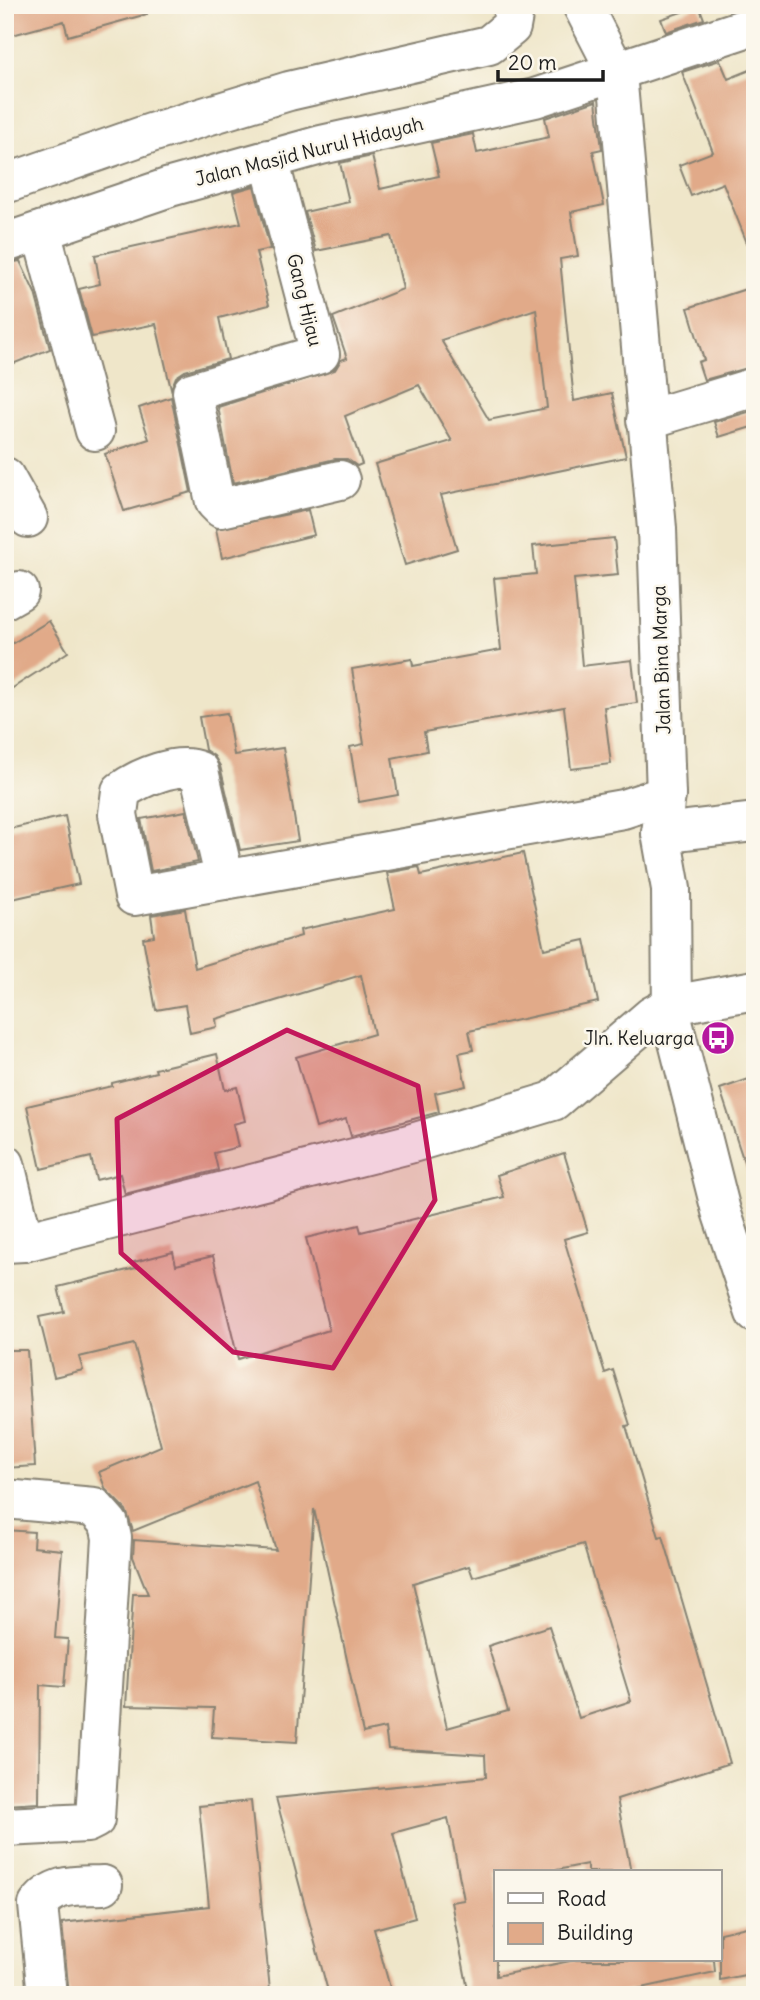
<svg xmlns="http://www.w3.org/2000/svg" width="760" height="2000" font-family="Delius,sans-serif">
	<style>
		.building { fill: #e1aa89; fill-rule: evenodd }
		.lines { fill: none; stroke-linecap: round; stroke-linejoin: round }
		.minor-casing { stroke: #868172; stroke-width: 42 }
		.tertiary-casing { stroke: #868172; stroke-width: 42 }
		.minor { stroke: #fff; stroke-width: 38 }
		.tertiary { stroke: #fff; stroke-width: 38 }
		.marked { fill: #c2185b; fill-opacity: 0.2; stroke: #c2185b; stroke-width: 5; stroke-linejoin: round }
		.labels { text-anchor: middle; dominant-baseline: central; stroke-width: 5; stroke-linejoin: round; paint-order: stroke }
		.street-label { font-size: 19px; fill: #1c1c1c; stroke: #fbf7ec }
		.poi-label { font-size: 19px; fill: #1c1c1c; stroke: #fbf7ec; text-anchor: end }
	</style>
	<rect width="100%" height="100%" fill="#fbf7ec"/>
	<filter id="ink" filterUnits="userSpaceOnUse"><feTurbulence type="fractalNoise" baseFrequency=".0143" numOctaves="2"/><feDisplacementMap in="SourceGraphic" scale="14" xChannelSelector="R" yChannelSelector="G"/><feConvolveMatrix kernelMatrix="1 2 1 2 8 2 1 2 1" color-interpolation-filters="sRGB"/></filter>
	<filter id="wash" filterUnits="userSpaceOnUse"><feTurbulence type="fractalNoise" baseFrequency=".00686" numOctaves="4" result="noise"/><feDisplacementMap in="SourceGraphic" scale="28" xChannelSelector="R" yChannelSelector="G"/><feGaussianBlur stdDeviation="1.57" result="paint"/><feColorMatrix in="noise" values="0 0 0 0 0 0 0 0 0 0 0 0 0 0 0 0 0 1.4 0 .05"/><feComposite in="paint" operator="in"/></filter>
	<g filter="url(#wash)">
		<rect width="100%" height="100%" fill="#efe6c9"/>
		<g id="blocks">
			<!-- building -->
			<g class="building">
				<path d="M5,5H145L147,14L68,36L64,21L5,37Z"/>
				<path d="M699,6L704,19L666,32L661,19Z"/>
				<path d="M720,60L728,79L755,68L753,258L723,183L691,196L679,165L713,152L682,72Z"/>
				<path d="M596,101L602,149L593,151L604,205L571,212L578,256L560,259L574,401L612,393L626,457L441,495L457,549L405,565L375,464L452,441L419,385L345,416L362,464L357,466L347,459H335L233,483L218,407L335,370L341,360L347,358L333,317L403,289L391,236L316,251L305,212L349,202L340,163L372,156L380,189L439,176L431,143L473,134L477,153L549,137L545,118ZM536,309L547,408L489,420L441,340Z"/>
				<path d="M254,186L270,249L256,252L269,305L219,318L228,359L185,371L176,377L171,389L156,324L92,337L79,289L100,284L95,255L241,223L233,192Z"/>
				<path d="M20,261L35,293L50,349L5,367V264Z"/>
				<path d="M755,286V366L704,380L698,362L704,360L688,308Z"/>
				<path d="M171,397L191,492L124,511L105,454L149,439L139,408Z"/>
				<path d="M755,410V426L719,437L714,422Z"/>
				<path d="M308,510L314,535L222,558L216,529Z"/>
				<path d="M614,538L618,575L574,579L582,666L632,660L637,703L604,707L611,764L571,769L564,707L424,732L427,751L392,758L398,795L359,802L350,747L364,744L352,669L412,659L413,666L501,650L494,578L536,574L533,546Z"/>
				<path d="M49,621L68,652L5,693V648Z"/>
				<path d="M227,713L234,755L283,748L298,841L240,850L220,766L214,756L205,750L199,717Z"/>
				<path d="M186,811L198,862L151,871L141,819Z"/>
				<path d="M65,816L79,884L12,899L5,870V830Z"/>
				<path d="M523,853L544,949L585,940L598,1002L469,1031L473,1050L459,1053L466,1086L435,1093L439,1112L351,1136L346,1119L316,1128L296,1057L374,1034L361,975L216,1019L217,1027L190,1033L185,1005L156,1010L143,938L154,936L151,915L185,909L195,968L301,936L300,930L395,909L387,873L419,867L421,875Z"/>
				<path d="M217,1054L225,1090L237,1087L245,1121L233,1124L238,1147L214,1153L218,1170L125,1194L120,1174L96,1180L91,1157L41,1169L27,1106L112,1086V1083L156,1072L155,1069Z"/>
				<path d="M755,1077V1176L749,1177L720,1089Z"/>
				<path d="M564,1153L588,1232L564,1239L605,1373L613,1370L630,1425L626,1426L659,1537L663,1536L730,1763L617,1799L631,1872H588L587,1864L547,1872H496V1976L575,1960H714L715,1972L610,1995H469L451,1902L464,1900L448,1818L393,1833L415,1918L374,1929L392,1995H329L276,1798L486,1777L485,1755L388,1749L385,1728L363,1733L314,1509L297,1742L212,1737L214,1708L126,1706L133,1594H148L133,1557L134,1540L276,1550L255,1481L133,1531L126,1510L106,1490L99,1472L161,1446L134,1344L79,1357L83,1370L54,1377L39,1317L64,1312L58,1287L136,1268L134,1262L173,1252L176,1265L213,1256L238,1359L329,1330L306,1238L359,1225L361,1232L504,1197L497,1175ZM583,1544L631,1701L579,1718L549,1626L488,1646L508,1711L447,1728L413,1583L469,1566L473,1577Z"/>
				<path d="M5,1350H27L35,1466L5,1468Z"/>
				<path d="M5,1530L34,1532L33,1547L62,1550L55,1638L68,1639L64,1687L40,1685L39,1803L5,1805Z"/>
				<path d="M251,1801L270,1990L221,1995H69L62,1923L209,1906L199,1806Z"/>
				<path d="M755,1925V1973L720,1980V1933Z"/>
			</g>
		</g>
	</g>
	<g filter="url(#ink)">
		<use href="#blocks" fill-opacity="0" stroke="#868172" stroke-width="2"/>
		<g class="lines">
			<!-- minor casing -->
			<g class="minor-casing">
				<g id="minor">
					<path d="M269,159L320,354L192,392L215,502L221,508L340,480"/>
					<path d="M5,184L151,133L289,91L489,45L511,27L515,5"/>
					<path d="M41,231L95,431"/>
					<path d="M5,243L170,187L321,145L535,98L755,25"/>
					<path d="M646,420L755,387"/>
					<path d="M5,477L28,518"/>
					<path d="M5,599L19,591"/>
					<path d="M661,833L755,822"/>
					<path d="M225,880L199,771C178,761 139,778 121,791L118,814L134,896L623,809L666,795"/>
					<path d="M5,1164L24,1242"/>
					<path d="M5,1243L24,1242L409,1144L553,1101L652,1016L672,1005L755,990"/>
					<path d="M5,1499L94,1507L109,1524L112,1538L95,1819L87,1823L5,1827"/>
					<path d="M47,1995L38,1905C55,1882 77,1886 103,1885"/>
				</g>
			</g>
			<!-- tertiary casing -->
			<g class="tertiary-casing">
				<path id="tertiary" d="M582,5L617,73L657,529L666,795L661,833L671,889L672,1018L721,1211L755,1313"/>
			</g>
			<!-- minor -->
			<use href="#minor" class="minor"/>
			<!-- tertiary -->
			<use href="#tertiary" class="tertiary"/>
		</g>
	</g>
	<!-- marked area -->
	<path class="marked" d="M287,1030L418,1086L435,1200L333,1368L233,1352L121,1253L117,1119Z"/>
	<!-- icons -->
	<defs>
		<g id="bus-disc" transform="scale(1.75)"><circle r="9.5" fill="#b5179e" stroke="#fbf7ec"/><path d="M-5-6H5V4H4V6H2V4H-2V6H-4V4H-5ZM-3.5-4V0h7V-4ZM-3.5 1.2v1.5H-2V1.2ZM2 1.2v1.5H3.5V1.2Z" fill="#fff"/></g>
	</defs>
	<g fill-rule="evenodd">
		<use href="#bus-disc" x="718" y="1038"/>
	</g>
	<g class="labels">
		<!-- street labels -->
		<g class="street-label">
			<text transform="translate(309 151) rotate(-14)">Jalan Masjid Nurul Hidayah</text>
			<text transform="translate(305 300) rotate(76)">Gang Hijau</text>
			<text transform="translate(661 660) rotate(-92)">Jalan Bina Marga</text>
		</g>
		<!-- poi labels -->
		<g class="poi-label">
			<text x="694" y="1038">Jln. Keluarga</text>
		</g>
	</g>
	<!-- margin -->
	<rect width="760" height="2000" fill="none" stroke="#fbf7ec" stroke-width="28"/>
	<!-- legend -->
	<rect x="494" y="1870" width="228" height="91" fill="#fbf7ec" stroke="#a29f99" stroke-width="2"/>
	<rect x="508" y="1893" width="35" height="10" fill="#ffffff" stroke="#a29f99" stroke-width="2"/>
	<text x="557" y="1906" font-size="21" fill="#1c1c1c">Road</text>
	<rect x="508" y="1923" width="35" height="21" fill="#e1aa89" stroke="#a29f99" stroke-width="2"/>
	<text x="557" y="1940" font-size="21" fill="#1c1c1c">Building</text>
	<!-- scale -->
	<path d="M498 70v10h105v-10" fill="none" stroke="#1c1c1c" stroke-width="3.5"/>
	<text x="508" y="70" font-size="21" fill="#1c1c1c" stroke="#fbf7ec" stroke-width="5" paint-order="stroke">20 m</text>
</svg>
